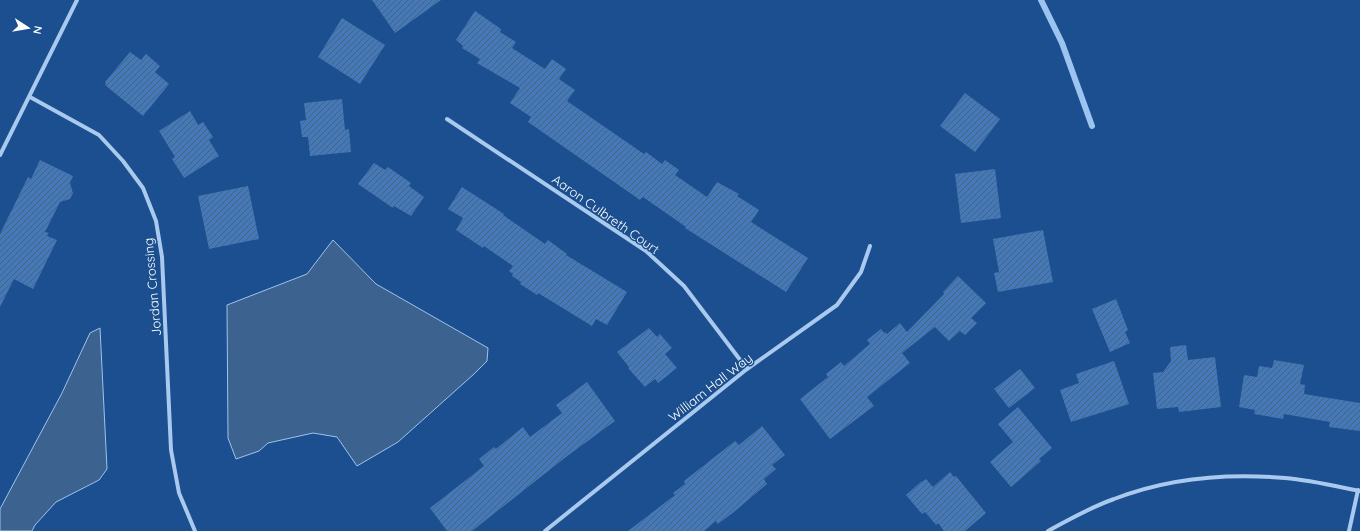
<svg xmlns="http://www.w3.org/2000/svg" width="1360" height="531" font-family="Quicksand,sans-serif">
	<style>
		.water { fill: #3c6290; stroke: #9cc4f0 }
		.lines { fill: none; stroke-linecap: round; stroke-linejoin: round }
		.stream { stroke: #9cc4f0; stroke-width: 6 }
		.building { fill: url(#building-hatch) }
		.minor { stroke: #a9c9ee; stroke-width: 4 }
		.labels { text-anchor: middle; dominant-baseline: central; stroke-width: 3; stroke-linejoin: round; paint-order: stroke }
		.street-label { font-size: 13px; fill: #fff; stroke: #1b4f8f }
	</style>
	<defs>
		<pattern id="building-hatch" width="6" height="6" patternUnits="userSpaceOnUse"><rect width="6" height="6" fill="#4478b7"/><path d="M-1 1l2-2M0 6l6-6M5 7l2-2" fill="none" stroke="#486282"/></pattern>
	</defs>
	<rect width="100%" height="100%" fill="#1b4f8f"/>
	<!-- water -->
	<g class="water">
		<path d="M333,240L376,284L488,348L487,361L474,374L398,442L357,466L337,437L313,433L268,443L259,451L236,459L228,438L227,305L307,274Z"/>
		<path d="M100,328L107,469L99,480L56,502L35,525L32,531H0V509L62,393L90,333Z"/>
	</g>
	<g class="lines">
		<!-- stream -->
		<path class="stream" d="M1041,0L1062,43L1092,126"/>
	</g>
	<!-- building -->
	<g class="building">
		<path d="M372,0H441L395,33Z"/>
		<path d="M475,11L501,29L500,32L516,42L512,48L545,69L552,59L566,69L559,79L575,90L567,101L644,154L646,152L662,164L665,160L679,170L675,175L707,197L717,182L739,194L737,196L759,210L751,222L808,258L786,292L685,228L686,227L643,197L640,200L528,122L531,117L510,103L520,88L477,63L480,59L462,48L463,46L456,40Z"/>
		<path d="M342,18L385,45L360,84L318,57Z"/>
		<path d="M130,52L141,60L146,54L160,66L155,72L169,84L143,116L105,85L106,83L105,82Z"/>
		<path d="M965,93L1000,119L975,152L940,126Z"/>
		<path d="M342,99L345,130L349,129L351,152L310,156L308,137H302L300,121L306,120L304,103Z"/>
		<path d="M190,111L198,125L203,122L213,137L209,140L219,156L184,178L172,159L175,157L159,131Z"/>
		<path d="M40,160L73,176L70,183L73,193L70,199L60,202L45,232L49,233L47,236L57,240L33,289L14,279L0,307V234L28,177L31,179Z"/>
		<path d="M374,163L385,170L388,167L411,183L409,186L424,197L411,216L394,206L393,208L358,184Z"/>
		<path d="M995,169L1001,218L961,223L955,174Z"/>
		<path d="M248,186L259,239L209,249L198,196Z"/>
		<path d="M462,187L504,214L503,215L545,244L548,240L567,254L566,255L627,292L607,325L596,319L592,326L538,293L537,295L520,284L521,282L512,276L513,274L509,271L513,266L484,246L483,248L456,230L463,218L448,209Z"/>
		<path d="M1043,230L1053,282L998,292L994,273L999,272L993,239Z"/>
		<path d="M958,276L986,303L971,318L977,323L965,335L960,331L949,341L935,327L902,353L910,363L867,397L874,406L830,439L800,399L828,377L826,374L841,362L844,366L870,344L867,340L881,329L884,333L885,332L887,334L900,323L907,332L944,294L943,292Z"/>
		<path d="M1116,299L1128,330L1125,332L1130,343L1110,352L1092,309Z"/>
		<path d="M649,328L657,337L660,334L672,348L665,354L677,368L658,383L655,379L645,387L628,368L629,367L617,352Z"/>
		<path d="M1186,345L1188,360L1215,357L1221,407L1179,412L1178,407L1157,409L1153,373L1163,372L1171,361L1170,347Z"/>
		<path d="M1274,360L1304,365L1300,384L1305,385L1304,394L1360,403V431L1329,427L1330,422L1284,414L1283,419L1254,414L1255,410L1239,407L1244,375L1257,377L1259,366L1272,368Z"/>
		<path d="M1114,361L1129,404L1071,422L1060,390L1079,383L1076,374Z"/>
		<path d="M1020,369L1035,388L1009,408L994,389Z"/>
		<path d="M587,382L615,421L566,457L472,531H447L430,508L484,466L479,459L494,447L496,449L523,427L530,437L562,413L556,405Z"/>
		<path d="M1018,407L1052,448L1039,459L1041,461L1011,487L990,462L1013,442L998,424Z"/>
		<path d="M762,426L785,455L772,465L776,469L764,479L767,484L734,512L718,524L716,521L704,531H628L675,495L673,493L685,484L684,481L735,441L739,445Z"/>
		<path d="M950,472L954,477L956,476L986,513L965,531H944L938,523L936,525L925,512L922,514L906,495L922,481V482L926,479L933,487Z"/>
	</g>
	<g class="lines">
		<!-- minor -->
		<g class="minor">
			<path d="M30,97L99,135L123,161L143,188L156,221L162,257L171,450L179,493L195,531"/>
			<path d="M447,119L646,251L684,286L747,369"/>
			<path d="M0,155L77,0"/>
			<path d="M545,531L747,369L837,305L861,272L870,246"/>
			<path d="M1048,531C1070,519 1091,507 1114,499C1168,478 1227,473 1285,478C1310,480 1335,486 1360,491"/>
			<path d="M1349,531L1358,490"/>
		</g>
	</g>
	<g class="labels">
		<!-- street labels -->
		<g class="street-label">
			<text transform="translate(606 214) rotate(35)">Aaron Culbreth Court</text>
			<text transform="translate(152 287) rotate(-95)">Jordan Crossing</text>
			<text transform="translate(710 387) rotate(-38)">William Hall Way</text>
		</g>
	</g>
	<!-- north arrow -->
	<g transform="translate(28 28) rotate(102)" stroke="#1b4f8f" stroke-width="3" paint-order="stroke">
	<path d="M0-3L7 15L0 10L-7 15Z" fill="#ffffff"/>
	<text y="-6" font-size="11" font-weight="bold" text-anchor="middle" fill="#ffffff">N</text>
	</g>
</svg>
